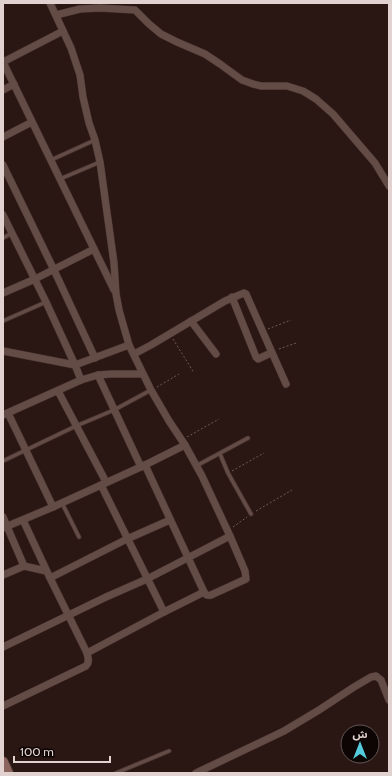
<svg xmlns="http://www.w3.org/2000/svg" width="392" height="776" font-family="Cabin,'Noto Sans Arabic',sans-serif">
	<style>
		.lines { fill: none; stroke-linecap: round; stroke-linejoin: round }
		.lane-casing { stroke: #44302d; stroke-width: 5 }
		.street-casing { stroke: #44302d; stroke-width: 8 }
		.secondary-casing { stroke: #44302d; stroke-width: 12 }
		.path { stroke: #6c5a57; stroke-width: 1; stroke-dasharray: 2 2; stroke-linecap: butt }
		.lane { stroke: #634b46; stroke-width: 3.5 }
		.street { stroke: #634b46; stroke-width: 7 }
		.secondary { stroke: #8c655e; stroke-width: 10 }
	</style>
	<rect width="100%" height="100%" fill="#2a1613"/>
	<g class="lines">
		<!-- lane casing -->
		<g class="lane-casing">
			<g id="lane">
				<path d="M51,160L95,140"/>
				<path d="M60,179L100,162"/>
				<path d="M3,238L12,233"/>
				<path d="M3,321L46,302"/>
				<path d="M220,454L228,473L251,514"/>
				<path d="M3,461L76,426L114,410L151,390"/>
				<path d="M196,466L248,438"/>
				<path d="M62,503L79,537"/>
				<path d="M116,773L169,751"/>
			</g>
		</g>
		<!-- street casing -->
		<g class="street-casing">
			<g id="street">
				<path d="M56,15L80,9L100,8L135,10L149,24L161,34L177,42L205,54L220,64L242,80L253,84L261,86H287L303,91L316,99L333,114L375,163L389,186"/>
				<path d="M3,62L114,290"/>
				<path d="M3,62L63,31"/>
				<path d="M3,90L14,84"/>
				<path d="M3,137L32,122"/>
				<path d="M3,165L54,270L95,358"/>
				<path d="M3,215L46,302L75,365L129,345L119,310L116,294L114,263L100,162L95,140L89,123L83,97L80,75L71,48L50,3"/>
				<path d="M3,293L35,279L94,249"/>
				<path d="M232,297L256,357L258,359L271,353"/>
				<path d="M191,321L216,354"/>
				<path d="M129,345L151,390L169,421L185,445L202,476L230,536L245,571L246,579L211,595C207,596 206,595 204,592L145,465"/>
				<path d="M3,351L75,365L81,380"/>
				<path d="M134,354L151,345L225,301L244,293L246,294L286,384"/>
				<path d="M98,375L141,467"/>
				<path d="M58,391L106,482"/>
				<path d="M8,413L53,507"/>
				<path d="M3,415L81,380L98,375L111,374H142"/>
				<path d="M101,485L164,612"/>
				<path d="M3,517L24,566"/>
				<path d="M3,528L53,507L145,465L185,445"/>
				<path d="M3,575L24,566L46,571"/>
				<path d="M50,578L127,539L170,520"/>
				<path d="M3,647L106,597L147,579L230,536"/>
				<path d="M87,653L164,612L204,592"/>
				<path d="M3,706L86,666C90,662 88,658 87,653L50,578L23,520"/>
				<path d="M196,773L284,731L319,710L354,687L371,677L376,676L381,680L389,700"/>
			</g>
		</g>
		<!-- secondary casing -->
		<g class="secondary-casing">
			<path id="secondary" d="M3,762L8,773"/>
		</g>
		<!-- path -->
		<g class="path">
			<path d="M268,329L291,320"/>
			<path d="M173,339L194,373"/>
			<path d="M279,349L296,343"/>
			<path d="M157,387L179,374"/>
			<path d="M187,437L219,419"/>
			<path d="M232,471L264,453"/>
			<path d="M256,511L292,490"/>
			<path d="M233,527L247,517"/>
		</g>
		<!-- lane -->
		<use href="#lane" class="lane"/>
		<!-- street -->
		<use href="#street" class="street"/>
		<!-- secondary -->
		<use href="#secondary" class="secondary"/>
	</g>
	<!-- border -->
	<rect width="392" height="776" fill="none" stroke="#e1d2d0" stroke-width="8"/>
	<!-- north arrow -->
	<g transform="translate(360 744)"><circle r="19" fill="#0c0504" stroke="#615756"/>
	<path d="M0-3L7 15L0 10L-7 15Z" fill="#54cadd"/>
	<text y="-6" font-size="11" font-weight="bold" text-anchor="middle" fill="#e1d2d0">ش</text>
	</g>
	<!-- scale -->
	<path d="M14 756v6h96v-6" fill="none" stroke="#e1d2d0" stroke-width="2"/>
	<text x="20" y="756" font-size="12" fill="#e1d2d0" stroke="#0c0504" stroke-width="3" paint-order="stroke">100 m</text>
</svg>
